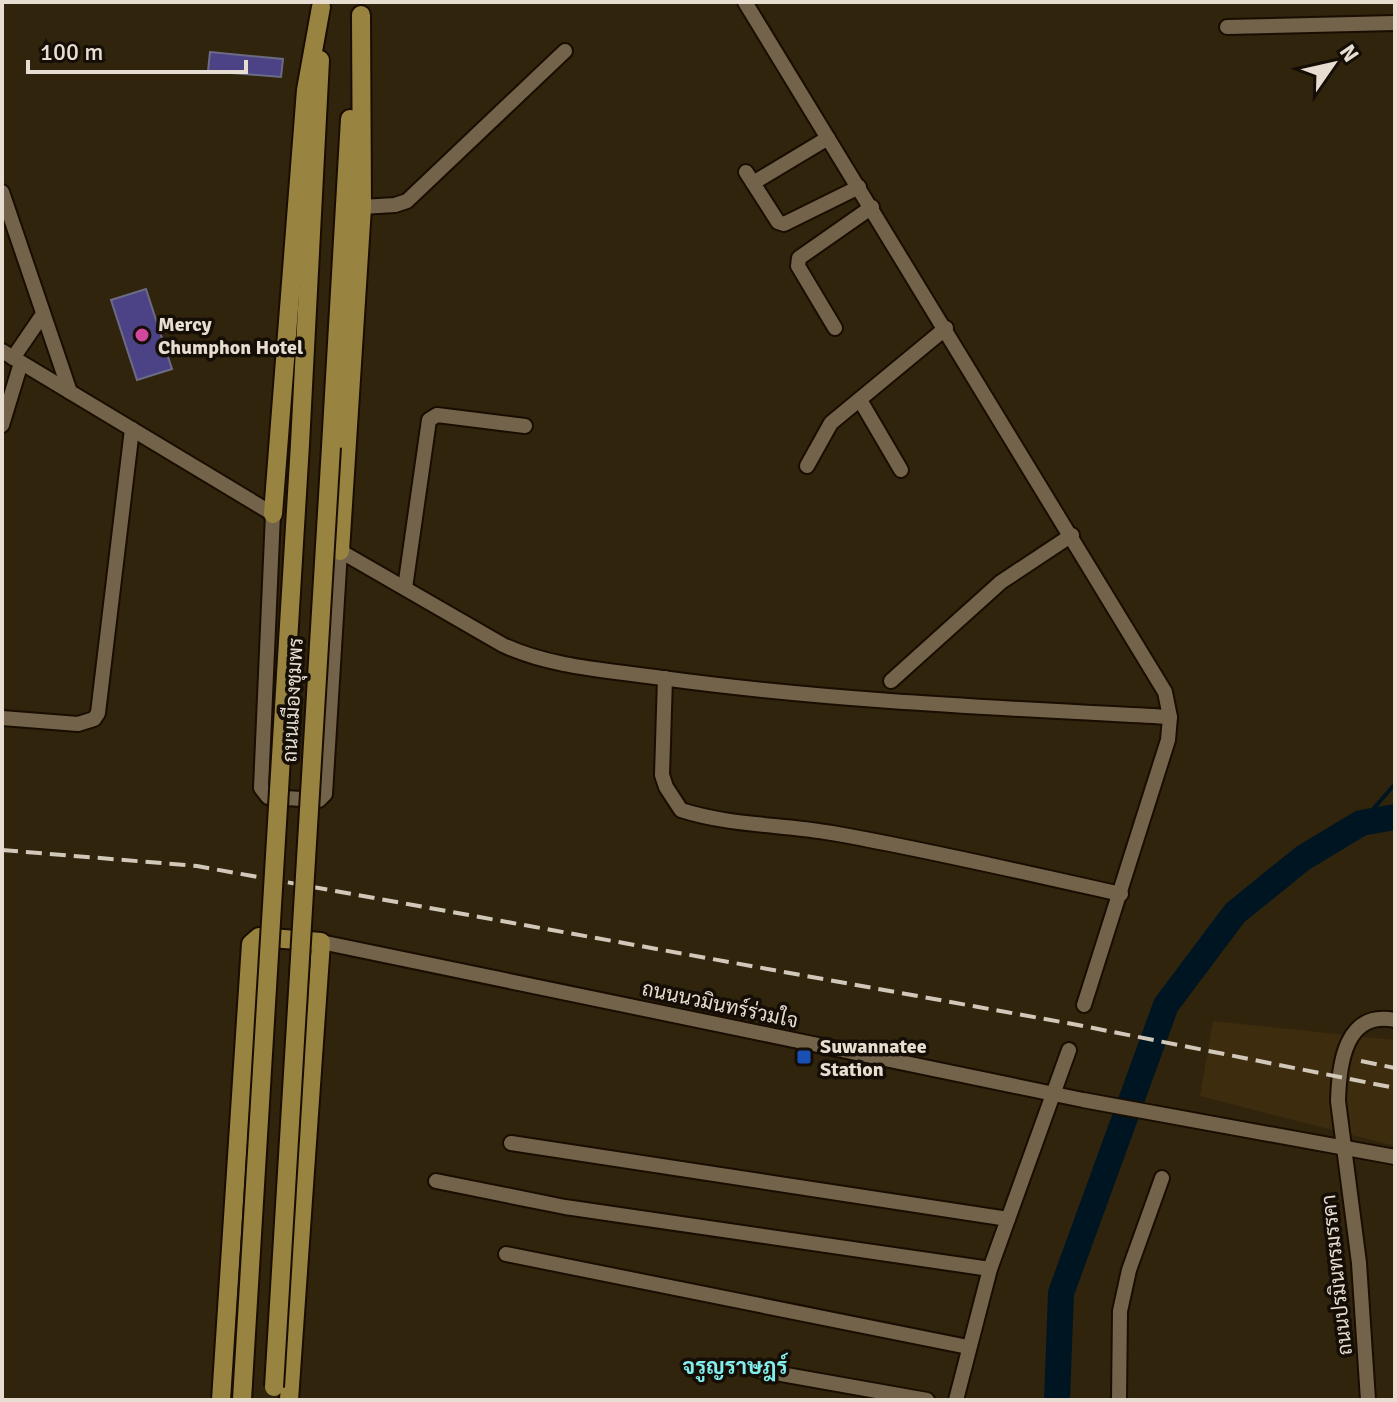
<svg xmlns="http://www.w3.org/2000/svg" width="1397" height="1402" font-family="Signika,Sarabun,sans-serif">
	<style>
		.built { fill: #3d2c0e }
		.lines { fill: none; stroke-linecap: round; stroke-linejoin: round }
		.stream { stroke: #001522; stroke-width: 4 }
		.river { stroke: #001522; stroke-width: 26 }
		.building { fill: #4c4386; stroke: #6c6b85; stroke-width: 2 }
		.minor-casing { stroke: #190d00; stroke-width: 18 }
		.major-casing { stroke: #190d00; stroke-width: 22 }
		.minor { stroke: #73634b; stroke-width: 14 }
		.major { stroke: #988341; stroke-width: 18 }
		.rail { stroke: #d1c8ba; stroke-width: 4; stroke-dasharray: 16 8; stroke-linecap: butt }
		.major-bridge-casing { stroke: #190d00; stroke-width: 22; stroke-linecap: butt }
		.major-bridge { stroke: #988341; stroke-width: 18 }
		.hotel-dot { fill: #d1479c; stroke: #140e06; stroke-width: 3 }
		.transit-dot { fill: #1a4fb4; stroke: #140e06; stroke-width: 3 }
		.labels { text-anchor: middle; dominant-baseline: central; stroke-width: 7; stroke-linejoin: round; paint-order: stroke }
		.poi-label { font-size: 20px; font-weight: bold; fill: #e7ded1; stroke: #140e06; text-anchor: start }
		.street-label { font-size: 20px; fill: #e7ded1; stroke: #140e06 }
		.neighbourhood-label { font-size: 22px; font-weight: bold; fill: #82eeee; stroke: #140e06 }
	</style>
	<rect width="100%" height="100%" fill="#31240d"/>
	<!-- built -->
	<path class="built" d="M1213,1021L1395,1040V1146L1200,1096Z"/>
	<g class="lines">
		<!-- stream -->
		<path class="stream" d="M1361,823L1395,784"/>
		<!-- river -->
		<path class="river" d="M1057,1400L1061,1293L1166,1005L1235,913L1303,858L1361,823L1395,817"/>
	</g>
	<!-- building -->
	<g class="building">
		<path d="M210,52L283,59L281,77L208,71Z"/>
		<path d="M146,289L172,369L137,380L111,300Z"/>
	</g>
	<g class="lines">
		<!-- minor casing -->
		<g class="minor-casing">
			<g id="minor">
				<path d="M745,2L1165,692L1170,717L1168,740L1084,1005"/>
				<path d="M1227,27L1395,23"/>
				<path d="M746,172L778,222L784,224L859,187"/>
				<path d="M753,183L828,138"/>
				<path d="M2,192L70,392"/>
				<path d="M362,207L395,205L407,201L565,51"/>
				<path d="M835,328L798,266L799,258L872,207"/>
				<path d="M2,351L273,514L261,788L268,797L319,800L325,794L340,551L503,645C553,668 608,670 662,678C830,701 1000,708 1170,717"/>
				<path d="M13,358L41,317"/>
				<path d="M860,400L901,470"/>
				<path d="M2,425L21,363"/>
				<path d="M807,466L831,423L946,328"/>
				<path d="M405,588L429,420L437,415L525,426"/>
				<path d="M665,678L662,775L666,787L681,810C731,826 781,824 832,833C929,850 1025,873 1121,894"/>
				<path d="M891,681L1001,582L1072,535"/>
				<path d="M2,718L78,724L94,719L98,713L132,429"/>
				<path d="M321,942L1083,1100L1395,1157"/>
				<path d="M511,1143L1008,1219"/>
				<path d="M436,1181L565,1207L990,1269"/>
				<path d="M506,1254L968,1347"/>
				<path d="M758,1370L927,1400"/>
				<path d="M956,1400L990,1269L1069,1050"/>
				<path d="M1119,1400L1120,1311L1129,1270L1162,1178"/>
				<path d="M1368,1400L1359,1263L1338,1101C1339,1064 1345,1010 1395,1020"/>
			</g>
		</g>
		<!-- major casing -->
		<g class="major-casing">
			<g id="major">
				<path d="M300,444L320,60"/>
				<path d="M331,447L350,119"/>
				<path d="M273,514L306,90L321,7"/>
				<path d="M340,551L362,207L361,15"/>
				<path d="M221,1400L251,944L259,937L321,942L289,1400"/>
				<path d="M242,1400L243,1383"/>
			</g>
		</g>
		<!-- minor -->
		<use href="#minor" class="minor"/>
		<!-- major -->
		<use href="#major" class="major"/>
		<!-- rail -->
		<g class="rail">
			<path d="M2,850L197,866L1078,1025L1395,1088"/>
			<path d="M1361,1061L1395,1068"/>
		</g>
		<!-- major-bridge casing -->
		<g class="major-bridge-casing">
			<g id="major-bridge">
				<path d="M243,1383L300,444"/>
				<path d="M274,1387L331,447"/>
			</g>
		</g>
		<!-- major-bridge -->
		<use href="#major-bridge" class="major-bridge"/>
	</g>
	<!-- markers -->
	<circle class="hotel-dot" cx="142" cy="335" r="8"/>
	<rect class="transit-dot" x="796" y="1049" width="16" height="16" rx="4"/>
	<g class="labels">
		<!-- poi labels -->
		<g class="poi-label">
			<text x="158" y="324">Mercy<tspan x="158" dy="23">Chumphon Hotel</tspan></text>
			<text x="820" y="1046">Suwannatee<tspan x="820" dy="23">Station</tspan></text>
		</g>
		<!-- street labels -->
		<g class="street-label">
			<text transform="translate(293 700) rotate(-87)">ถนนเมืองชุมพร</text>
			<text transform="translate(720 1005) rotate(12)">ถนนนวมินทร์ร่วมใจ</text>
			<text transform="translate(1337 1275) rotate(-96)">ถนนปรมินทรมรรคา</text>
		</g>
		<!-- neighbourhood labels -->
		<g class="neighbourhood-label">
			<text x="735" y="1366">จรูญราษฎร์</text>
		</g>
	</g>
	<!-- border -->
	<rect width="1397" height="1402" fill="none" stroke="#e7ded1" stroke-width="8"/>
	<!-- north arrow -->
	<g transform="translate(1333 64) rotate(56)" stroke="#140e06" stroke-width="6" paint-order="stroke">
	<path d="M0-6L14 30L0 20L-14 30Z" fill="#e7ded1"/>
	<text y="-12" font-size="22" font-weight="bold" text-anchor="middle" fill="#e7ded1">N</text>
	</g>
	<!-- scale -->
	<path d="M28 60v12h218v-12" fill="none" stroke="#e7ded1" stroke-width="4"/>
	<text x="40" y="60" font-size="24" fill="#e7ded1" stroke="#140e06" stroke-width="6" paint-order="stroke">100 m</text>
</svg>
